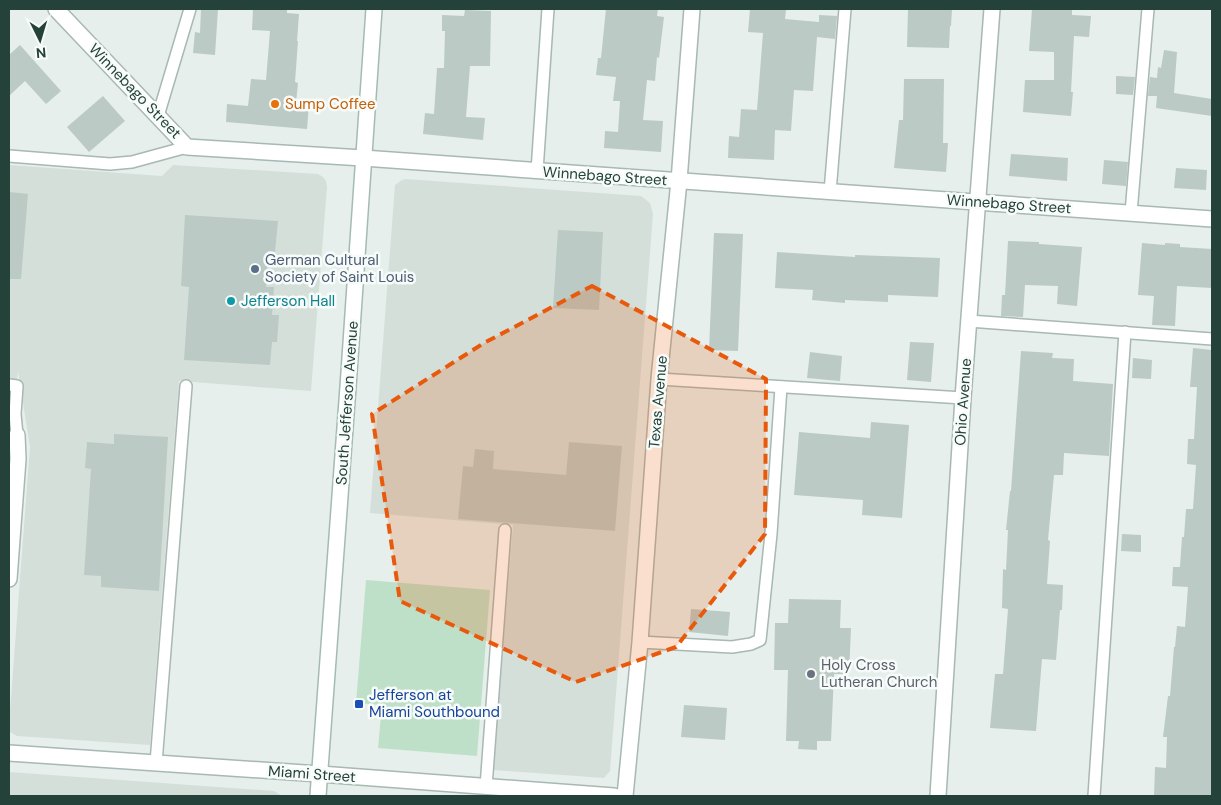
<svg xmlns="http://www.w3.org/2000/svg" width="1221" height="805" font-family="'DM Sans',sans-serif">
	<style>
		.built { fill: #d4dfda }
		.green { fill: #bfe0c8 }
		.building { fill: #bbcac4 }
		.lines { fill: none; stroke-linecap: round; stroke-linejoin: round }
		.lane-casing { stroke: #a8b8b2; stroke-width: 14 }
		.street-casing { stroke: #a8b8b2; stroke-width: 18 }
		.secondary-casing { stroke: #a4bbb3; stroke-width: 18 }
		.lane { stroke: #fff; stroke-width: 11 }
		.street { stroke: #fff; stroke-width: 15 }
		.secondary { stroke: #fff; stroke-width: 15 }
		.marked { fill: #e8590c; fill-opacity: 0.2; stroke: #e8590c; stroke-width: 4; stroke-dasharray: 10 6; stroke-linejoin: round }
		.food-dot { fill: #e8710a; stroke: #f7fbf9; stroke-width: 2 }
		.service-dot { fill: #5c6f8a; stroke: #f7fbf9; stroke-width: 2 }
		.culture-dot { fill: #0f9aa8; stroke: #f7fbf9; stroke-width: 2 }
		.worship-dot { fill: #6b7280; stroke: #f7fbf9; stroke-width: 2 }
		.transit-dot { fill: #1a4fb4; stroke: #f7fbf9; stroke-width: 2 }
		.labels { text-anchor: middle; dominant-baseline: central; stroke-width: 5; stroke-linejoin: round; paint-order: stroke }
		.street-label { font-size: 15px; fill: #24423a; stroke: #f7fbf9 }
		.food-label { font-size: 15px; fill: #c56008; stroke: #f7fbf9; text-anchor: start }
		.service-label { font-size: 15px; fill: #4e5e75; stroke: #f7fbf9; text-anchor: start }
		.culture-label { font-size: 15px; fill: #0d838f; stroke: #f7fbf9; text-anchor: start }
		.worship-label { font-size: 15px; fill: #5b616d; stroke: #f7fbf9; text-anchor: start }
		.transit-label { font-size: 15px; fill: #164399; stroke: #f7fbf9; text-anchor: start }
	</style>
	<rect width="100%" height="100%" fill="#e6efeb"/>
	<!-- built -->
	<g class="built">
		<path d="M9,165L162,176L173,165L318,174L323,177L326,181L327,187L311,391L179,381L150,745L17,736L10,732L9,724L30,447L18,371L13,416H9Z"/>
		<path d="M406,179L641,196L650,203L653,214L610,771L604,778L493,770L513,525L370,513L395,185L402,180Z"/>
		<path d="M9,772L274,791L279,794L281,796H9Z"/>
	</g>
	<!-- green -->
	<path class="green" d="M366,580L490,590L477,756L378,748L382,705L356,703Z"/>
	<!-- building -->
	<g class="building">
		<path d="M201,9H218L215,55L193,53L195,32L200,33Z"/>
		<path d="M253,9H287V13L299,14L297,41H298L295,82L298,83L296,103L309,104L307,129L226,122L227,104L248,106L251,79L266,80L270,31L252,30Z"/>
		<path d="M606,9H658L657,16L664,17L659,58L657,57L655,81L647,80L643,120L663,121L661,152L604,148L605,131L618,132L620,101H613L616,77L596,75L598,58H601Z"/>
		<path d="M750,9L786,10L785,19L819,22V15L837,16L835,39L817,37L813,91L794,90L791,131L775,130L774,160L728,158L729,136L739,137L741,109L757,110L763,33L748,32Z"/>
		<path d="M908,9H952L951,26H950L949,48L907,47Z"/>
		<path d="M1032,9H1072V15L1091,16L1089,37L1074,36L1071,92H1073L1071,116L1023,112L1025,80H1054V52L1029,51Z"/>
		<path d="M465,10L491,11L490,66H470L466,117L485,118L483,140L423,134L425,113L434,114L437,68H444L445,31H442V15L464,16Z"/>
		<path d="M20,45L61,91L46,104L25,81L9,96V55Z"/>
		<path d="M1164,50L1177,52L1174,93L1212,99V116L1156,108L1157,96H1148L1150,77L1157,78L1158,67L1161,68Z"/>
		<path d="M1116,76L1135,77L1133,95L1116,94Z"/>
		<path d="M904,79H944L943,143H948L946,172L894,168L899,120H903Z"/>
		<path d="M103,96L125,121L89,152L67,127Z"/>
		<path d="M1011,154L1068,158L1067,181L1009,176Z"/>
		<path d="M1104,160L1128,162L1126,186L1102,184Z"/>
		<path d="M1176,168L1207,170L1206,190L1174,188Z"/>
		<path d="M9,192L28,194L21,279H9Z"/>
		<path d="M185,215L278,221L275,252L268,251L266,287H274L272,315H279L277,342H272L270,365L184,360L189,287L181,286Z"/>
		<path d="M558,230L603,232L599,310L553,308Z"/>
		<path d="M714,233L743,234L738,351L709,350Z"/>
		<path d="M1008,241L1039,242V244L1082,247L1077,306L1057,304L1058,286L1025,285L1023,317L1001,316L1002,295H1005Z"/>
		<path d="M1142,243L1165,245V243L1180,244V247L1212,249V288L1177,286L1175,326L1152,325L1154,296L1138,295Z"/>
		<path d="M777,252L855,257V255L940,258L938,297L888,295V302L845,300V303L812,300L813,290L775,288Z"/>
		<path d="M910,342L934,343L931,382L907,380Z"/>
		<path d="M1193,348L1212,350V796H1154L1155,767L1166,768L1167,737H1163L1168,696H1170L1174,647H1175L1177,626L1185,627L1188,587L1172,586L1173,567H1180L1182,537H1184L1186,509H1193L1196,465L1187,464L1188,439H1194L1197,387H1190Z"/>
		<path d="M1021,351L1053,353L1052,358L1074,359L1073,381L1113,384L1109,456L1064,453L1063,475H1054L1048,540L1050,541L1047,584L1063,585L1062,610H1060L1056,660L1042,659L1036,731L990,728L995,674H1003L1008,609L1002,608L1003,569L1006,570L1008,530H1006L1010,491H1011Z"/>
		<path d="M810,352L842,356L840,381L807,378Z"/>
		<path d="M1133,358L1152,360L1151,379L1132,378Z"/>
		<path d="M871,422L909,425L902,518L862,515L863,500L794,495L799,432L870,438Z"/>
		<path d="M114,434L168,437L159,591L101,587V576L84,575L91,469L85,468L87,442L114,444Z"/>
		<path d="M569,442L622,446L615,531L458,519L463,466L473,467L475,449L494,451L493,469L566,475Z"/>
		<path d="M1122,534L1141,535V552L1121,551Z"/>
		<path d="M789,599L841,600L840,628H851L849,674H834L831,741H817V750L798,749L799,741H786L788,670H774L775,623H788Z"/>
		<path d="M691,609L730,612L728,636L689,632Z"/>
		<path d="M684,705L727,708L725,740L681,737Z"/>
	</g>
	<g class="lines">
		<!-- lane casing -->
		<g class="lane-casing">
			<g id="lane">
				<path d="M158,116L190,9"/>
				<path d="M9,156L110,164L132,162L187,147"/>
				<path d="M537,171L548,9"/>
				<path d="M830,192L845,9"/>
				<path d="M1131,213L1148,9"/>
				<path d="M969,321L1212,339"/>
				<path d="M659,379L963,398"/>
				<path d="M9,385L17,386L15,414L17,435"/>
				<path d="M640,642L732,647L751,644L760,640L771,534L781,387"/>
				<path d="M156,763L186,386"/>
				<path d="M486,787L505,530"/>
				<path d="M1094,796L1125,332"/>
			</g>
		</g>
		<!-- street casing -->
		<g class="street-casing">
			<g id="street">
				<path d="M56,9L187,147L363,158L1212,219"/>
				<path d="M9,579L18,459L17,435"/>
				<path d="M9,753L320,774L614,796"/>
				<path d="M625,796L640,642L659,379L679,181L692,9"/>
				<path d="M938,796L963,398L992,9"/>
			</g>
		</g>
		<!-- secondary casing -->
		<g class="secondary-casing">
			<path id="secondary" d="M318,796L348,387L374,9"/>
		</g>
		<!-- lane -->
		<use href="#lane" class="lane"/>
		<!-- street -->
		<use href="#street" class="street"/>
		<!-- secondary -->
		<use href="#secondary" class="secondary"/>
	</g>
	<!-- marked area -->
	<path class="marked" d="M592,286L766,379L765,534L676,647L576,682L400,601L372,414L484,343Z"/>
	<!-- markers -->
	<circle class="food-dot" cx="275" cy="104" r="5"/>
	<circle class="service-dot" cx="255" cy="269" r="5"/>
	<circle class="culture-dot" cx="231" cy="301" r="5"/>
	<circle class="worship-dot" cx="811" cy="674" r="5"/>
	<rect class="transit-dot" x="354" y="699" width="10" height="10" rx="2.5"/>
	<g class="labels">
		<!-- street labels -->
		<g class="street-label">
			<text transform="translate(135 91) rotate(46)">Winnebago Street</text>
			<text transform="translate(605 176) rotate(4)">Winnebago Street</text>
			<text transform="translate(1009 204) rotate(4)">Winnebago Street</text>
			<text transform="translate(658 402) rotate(-85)">Texas Avenue</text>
			<text transform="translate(963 402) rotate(-86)">Ohio Avenue</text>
			<text transform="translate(347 403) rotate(-86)">South Jefferson Avenue</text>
			<text transform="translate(312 774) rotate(4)">Miami Street</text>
		</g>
		<!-- food labels -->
		<g class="food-label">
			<text x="285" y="104">Sump Coffee</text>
		</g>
		<!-- service labels -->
		<g class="service-label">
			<text x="265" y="260">German Cultural<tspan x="265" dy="17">Society of Saint Louis</tspan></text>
		</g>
		<!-- culture labels -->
		<g class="culture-label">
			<text x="241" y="301">Jefferson Hall</text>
		</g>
		<!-- worship labels -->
		<g class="worship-label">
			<text x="821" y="665">Holy Cross<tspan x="821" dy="17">Lutheran Church</tspan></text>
		</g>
		<!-- transit labels -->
		<g class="transit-label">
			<text x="369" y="695">Jefferson at<tspan x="369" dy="17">Miami Southbound</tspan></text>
		</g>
	</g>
	<!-- border -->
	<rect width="1221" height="805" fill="none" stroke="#24423a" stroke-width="20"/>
	<!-- north arrow -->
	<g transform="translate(40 40) rotate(175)" stroke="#f7fbf9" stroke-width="4" paint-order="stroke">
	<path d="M0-4L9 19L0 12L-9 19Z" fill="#24423a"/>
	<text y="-8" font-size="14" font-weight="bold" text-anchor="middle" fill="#24423a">N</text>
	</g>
</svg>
